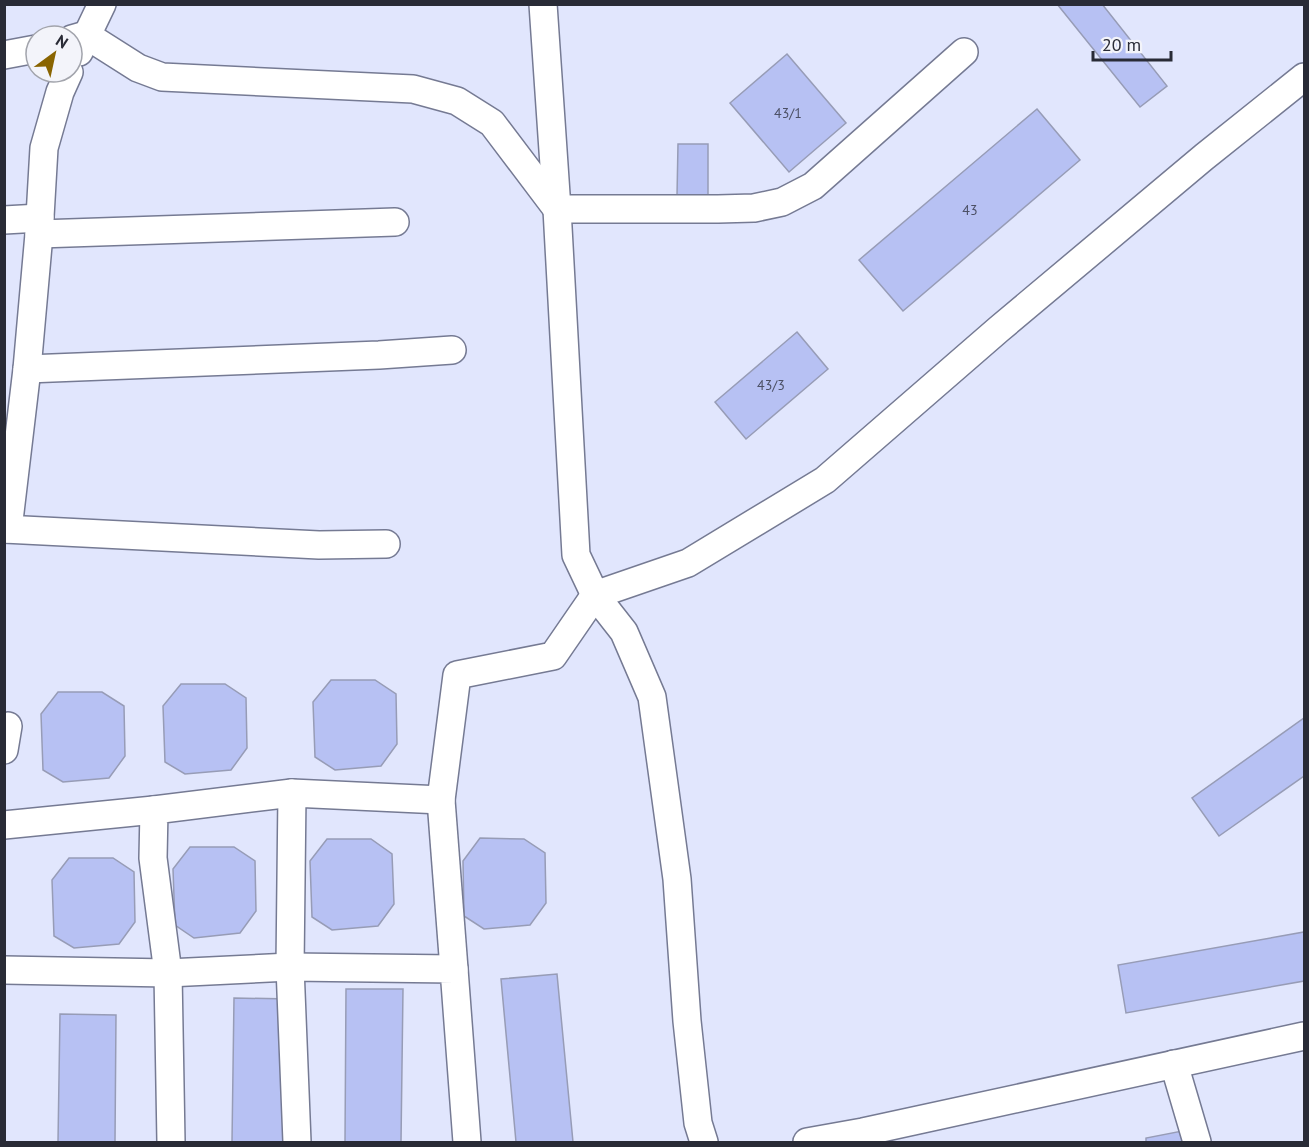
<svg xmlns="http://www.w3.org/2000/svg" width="1309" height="1147" font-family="'PT Sans',sans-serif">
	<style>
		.building { fill: #b7c1f3; stroke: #979cb6; stroke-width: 1.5 }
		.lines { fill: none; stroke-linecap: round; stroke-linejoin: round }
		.minor-casing { stroke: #757a93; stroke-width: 30 }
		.minor { stroke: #fff; stroke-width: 27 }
		.labels { text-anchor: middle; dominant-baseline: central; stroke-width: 4.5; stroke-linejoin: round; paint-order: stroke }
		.number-label { font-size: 14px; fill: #4c5065 }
	</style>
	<rect width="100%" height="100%" fill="#e1e6fd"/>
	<!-- building -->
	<g class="building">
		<path d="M1057,4H1102L1167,86L1140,107Z"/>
		<path d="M787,54L846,123L789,172L730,103Z"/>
		<path d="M1037,109L1080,160L903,311L859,260Z"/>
		<path d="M678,144H708V196H677Z"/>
		<path d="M797,332L828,369L746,439L715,402Z"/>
		<path d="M331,680H375L396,694L397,744L381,766L335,770L315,757L313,702Z"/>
		<path d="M181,684H225L246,698L247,748L231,770L185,774L165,762L163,706Z"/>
		<path d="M58,692H102L124,706L125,756L109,778L63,782L43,770L41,714Z"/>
		<path d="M1304,718V776L1219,836L1192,798Z"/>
		<path d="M480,838L524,839L545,853L546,903L530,925L484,929L464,916L463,861Z"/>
		<path d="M327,839H371L392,854L394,904L378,926L332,930L312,917L310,861Z"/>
		<path d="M190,847H234L255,861L256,911L240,933L194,938L175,925L173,869Z"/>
		<path d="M69,858H113L134,872L135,922L119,944L74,948L54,936L52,880Z"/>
		<path d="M1304,932V981L1126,1013L1118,965Z"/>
		<path d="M557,974L573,1142H516L501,979Z"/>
		<path d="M346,989H403L401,1142H345Z"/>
		<path d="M234,998L290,999L288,1142H232Z"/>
		<path d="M60,1014L116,1015L115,1142H58Z"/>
		<path d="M1182,1131L1185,1142H1146V1138Z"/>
	</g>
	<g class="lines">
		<!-- minor casing -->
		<g class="minor-casing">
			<g id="minor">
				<path d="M543,4L557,209L576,555L595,595L624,632L652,697L677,879L687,1021L698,1123L704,1142"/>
				<path d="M72,39L86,35L138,68L162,77L413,89L457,101L492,123L557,209H718L754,208L782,202L813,186L964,52"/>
				<path d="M79,52L102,4"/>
				<path d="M4,55L36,49"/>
				<path d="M4,220L40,218"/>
				<path d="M39,234L395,222"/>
				<path d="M27,369L379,355L452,350"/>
				<path d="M4,529L319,545L386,544"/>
				<path d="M8,529L27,369L39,234L44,148L60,92L69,72"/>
				<path d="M4,750L8,726"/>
				<path d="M441,800L454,969"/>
				<path d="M4,825L154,810"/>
				<path d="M4,970L168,973L290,967L454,969L467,1142"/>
				<path d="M1174,1064L1197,1142"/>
				<path d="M171,1142L168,973L153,858L154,810L292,793"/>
				<path d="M297,1142L290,967L292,793L441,800L457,675L553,656L595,595L688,563L825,480L999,329L1204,157L1304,77"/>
				<path d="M807,1142L863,1132L1304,1036"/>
			</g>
		</g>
		<!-- minor -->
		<use href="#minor" class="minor"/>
	</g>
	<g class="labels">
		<!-- number labels -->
		<g class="number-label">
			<text x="788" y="113">43/1</text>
			<text x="970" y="210">43</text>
			<text x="771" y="385">43/3</text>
		</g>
	</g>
	<!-- border -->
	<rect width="1309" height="1147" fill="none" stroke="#292b36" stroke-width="12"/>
	<!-- north arrow -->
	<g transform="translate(54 54) rotate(33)"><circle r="28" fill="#f3f4fa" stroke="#a2a4ac" stroke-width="1.5"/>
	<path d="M0-4.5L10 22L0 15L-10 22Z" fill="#896401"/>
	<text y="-9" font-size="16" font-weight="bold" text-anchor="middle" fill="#292b36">N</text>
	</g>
	<!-- scale -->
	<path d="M1093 51v9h78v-9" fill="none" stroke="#292b36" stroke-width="3"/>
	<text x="1102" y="51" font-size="18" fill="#292b36" stroke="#f3f4fa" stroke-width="4.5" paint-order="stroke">20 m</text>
</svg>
